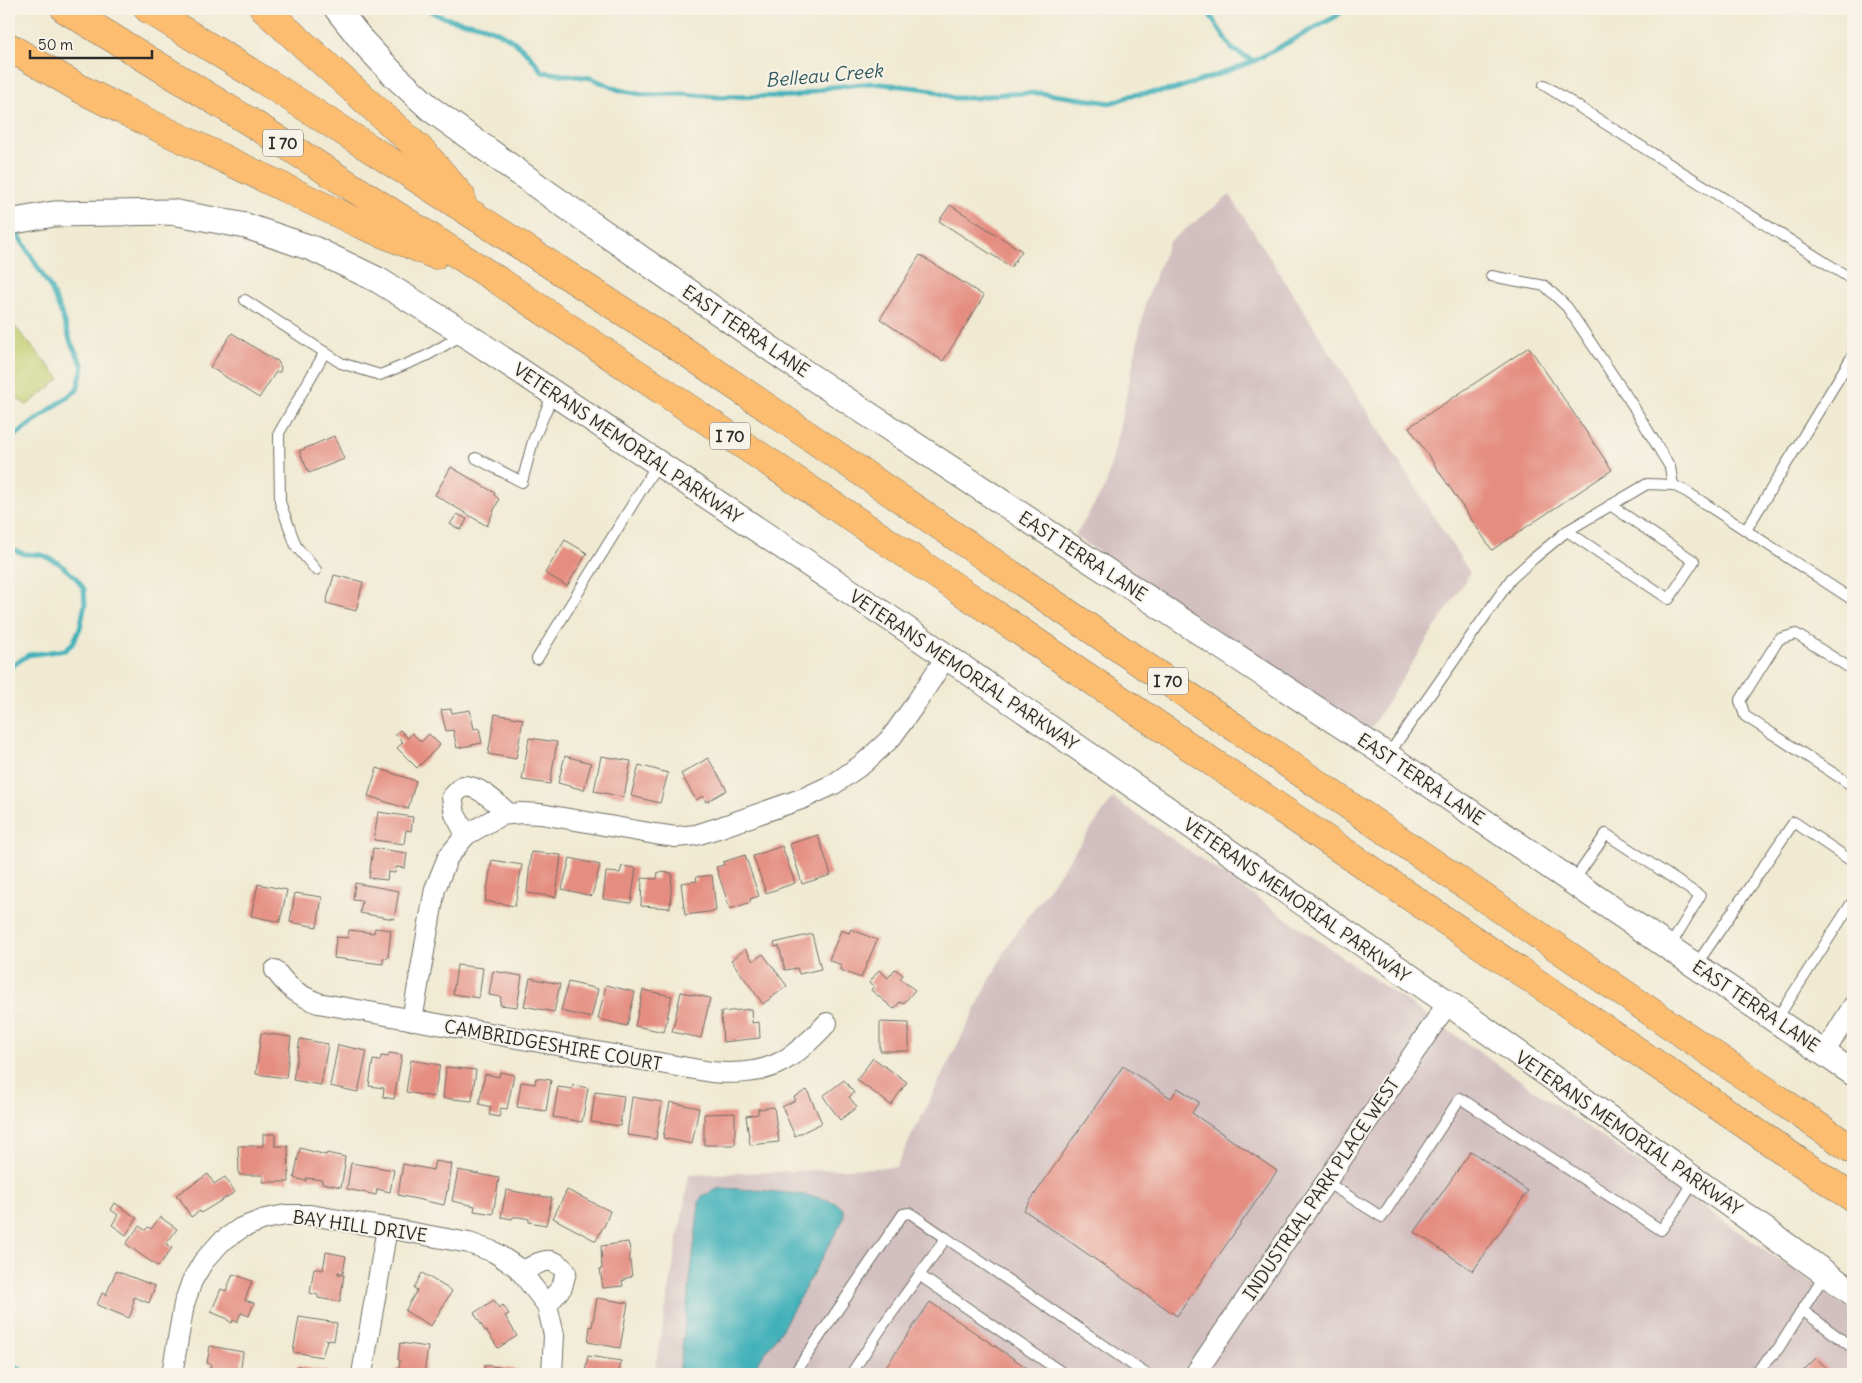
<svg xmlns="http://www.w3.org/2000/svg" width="1862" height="1383" font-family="Delius,sans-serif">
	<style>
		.industrial { fill: #d2bfc0 }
		.green { fill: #c1cf71; stroke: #767d4e }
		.water { fill: #40b0b9; stroke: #366e72 }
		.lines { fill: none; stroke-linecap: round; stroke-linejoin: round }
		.stream { stroke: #40b0b9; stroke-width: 5 }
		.building { fill: #e58d81 }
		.service-casing { stroke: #706e65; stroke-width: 12 }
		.minor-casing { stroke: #706e65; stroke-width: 22 }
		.tertiary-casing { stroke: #706e65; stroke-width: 27 }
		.motorway-casing { stroke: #706e65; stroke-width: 29 }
		.service { stroke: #fff; stroke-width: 10 }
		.minor { stroke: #fff; stroke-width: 20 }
		.tertiary { stroke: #fff; stroke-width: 25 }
		.motorway { stroke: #fdbd6f; stroke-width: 28 }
		.labels { text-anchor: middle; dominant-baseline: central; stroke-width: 4; stroke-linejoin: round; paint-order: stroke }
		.shield { fill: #f7f3e8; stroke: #686764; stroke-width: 1 }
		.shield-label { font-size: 16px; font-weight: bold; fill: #2b2b2b }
		.street-label { font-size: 18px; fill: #2b2b2b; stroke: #f7f3e8 }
		.water-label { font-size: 19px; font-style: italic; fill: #325a5d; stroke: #f7f3e8 }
	</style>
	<rect width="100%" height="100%" fill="#f7f3e8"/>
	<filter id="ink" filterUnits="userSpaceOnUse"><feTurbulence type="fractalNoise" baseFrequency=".02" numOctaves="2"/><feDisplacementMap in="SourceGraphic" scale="10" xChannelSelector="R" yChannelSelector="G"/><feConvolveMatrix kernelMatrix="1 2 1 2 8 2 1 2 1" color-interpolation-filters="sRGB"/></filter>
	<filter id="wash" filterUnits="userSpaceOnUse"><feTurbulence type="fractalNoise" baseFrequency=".0096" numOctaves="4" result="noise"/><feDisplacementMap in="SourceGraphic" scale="20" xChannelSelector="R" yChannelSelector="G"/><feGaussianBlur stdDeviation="1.12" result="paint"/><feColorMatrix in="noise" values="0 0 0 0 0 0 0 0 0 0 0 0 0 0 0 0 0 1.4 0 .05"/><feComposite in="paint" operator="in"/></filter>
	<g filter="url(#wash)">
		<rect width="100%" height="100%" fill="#f0ead2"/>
		<!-- industrial -->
		<g class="industrial">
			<path d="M1230,195L1470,573L1369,731L1075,536L1106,485L1118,435L1147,297L1169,242Z"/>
			<path d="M1113,798L1853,1311V1374H654L689,1175L896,1167L1006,948Z"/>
		</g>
		<!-- green -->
		<path class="green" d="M9,320L60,379L27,405L9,393Z"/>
		<!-- water -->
		<path class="water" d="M720,1188C741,1189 828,1193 840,1206C845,1210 844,1215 843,1220L782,1329L754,1368L746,1374H679L699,1203L702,1196Z"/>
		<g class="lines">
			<!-- stream -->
			<g class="stream">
				<path d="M427,9C444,21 459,20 478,25C504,31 528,49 542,72L591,78L619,90L645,95L684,94L718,97L796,96L831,87L873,83L927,89L954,98H975L1003,94L1040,93L1111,103L1133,95L1172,90L1217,75L1254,61L1335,17L1345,9"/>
				<path d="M1206,9L1232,49L1254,61"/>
				<path d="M9,440L77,390L83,366L71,343L62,315L51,289L14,228"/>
				<path d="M9,548L24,554L42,555L59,563L76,578L84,589L85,604L80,628L73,643L65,650L28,655L9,668"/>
				<path d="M9,1363L18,1368L25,1374"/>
			</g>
		</g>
		<g id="blocks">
			<!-- building -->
			<g class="building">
				<path d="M950,205L1022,251L1011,267L939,221Z"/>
				<path d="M920,255L984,296L943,361L880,319Z"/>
				<path d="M232,333L274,360H277L281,367L280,372H276L259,398L210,367Z"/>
				<path d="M1529,347L1612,470L1492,550L1409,427Z"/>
				<path d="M334,436L344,459L309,473L299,451Z"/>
				<path d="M451,467L495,493L494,495L499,499L487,526L435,495Z"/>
				<path d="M457,514L467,519L461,530L450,524Z"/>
				<path d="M565,540L587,553L567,586L545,573Z"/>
				<path d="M334,575L363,582L356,611L326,603Z"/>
				<path d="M451,709L452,713L470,710L474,729L479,728L482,743L457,748L453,730L446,731L441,710Z"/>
				<path d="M495,714L523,719L516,759L488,754Z"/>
				<path d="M400,730L408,738L412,733L421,742L429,734L440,745L417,768L397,748L403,742L395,734Z"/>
				<path d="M529,738L557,742L550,784L522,780Z"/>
				<path d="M565,756L591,763L584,790L558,783Z"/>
				<path d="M601,756L631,761L624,797L594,791Z"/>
				<path d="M708,758L727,790L706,802L703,796L696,800L681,774Z"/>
				<path d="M639,765L668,773L660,803L631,796Z"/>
				<path d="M377,768L416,781L408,809L368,796Z"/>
				<path d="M378,812L413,817L411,831L406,830L404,844L374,840Z"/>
				<path d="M818,835L831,875L802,884L790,844Z"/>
				<path d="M782,846L795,883L766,893L753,856Z"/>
				<path d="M373,848L407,853L405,868L396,867L395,873L388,872L387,880L369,878Z"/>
				<path d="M531,852L561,855L556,897L527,893Z"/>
				<path d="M745,855L759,896L750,899L751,902L730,909L716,867L724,865L723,862Z"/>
				<path d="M570,858L600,865L592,896L562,889Z"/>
				<path d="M492,860L522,865L515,906L485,901Z"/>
				<path d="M622,866L636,868L631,903L603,899L606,872L620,873Z"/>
				<path d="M658,872L672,873L670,908L641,906L642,878L657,879Z"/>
				<path d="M712,875L716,911L685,915L681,883L697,881L696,877Z"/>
				<path d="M355,883L399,891L394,919L360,913L362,901L353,900Z"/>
				<path d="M258,884L287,890L280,922L251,916Z"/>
				<path d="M295,893L322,897L317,927L290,922Z"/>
				<path d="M375,928L391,930L388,958H383V964L334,958L336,937L348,938L349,930L374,933Z"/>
				<path d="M851,929L877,940L861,978L840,970L841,965L829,960L841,930L849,933Z"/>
				<path d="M812,934L821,969L799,974L797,968L785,970L779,946L775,947L774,943Z"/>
				<path d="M745,949L753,961L763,954L787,986L763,1004L731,960Z"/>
				<path d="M457,965L483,968L479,998L453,994Z"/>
				<path d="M895,969L903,975L900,979L915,990L903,1004L900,1002L894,1009L871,990L874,986L869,983L879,970L888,978Z"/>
				<path d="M493,971L522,976L517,1007L500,1005L501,997L489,995Z"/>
				<path d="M530,978L560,984L554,1012L524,1006Z"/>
				<path d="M568,982L598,989L591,1018L561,1011Z"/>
				<path d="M606,985L635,992L627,1026L598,1019Z"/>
				<path d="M643,990L672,996L664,1032L635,1026Z"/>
				<path d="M681,992L710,998L701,1038L672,1032Z"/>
				<path d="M751,1009L752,1023L759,1022L760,1038L723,1042L721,1012Z"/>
				<path d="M880,1022L909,1023V1051H880Z"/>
				<path d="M261,1033L291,1037L286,1078L256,1074Z"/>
				<path d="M300,1039L328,1044L321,1085L293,1080Z"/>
				<path d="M338,1045L367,1051L358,1092L330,1086Z"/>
				<path d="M389,1053L402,1055L394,1099L383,1097L384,1088L369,1086L373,1060L380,1061L381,1056L388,1057Z"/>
				<path d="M873,1058L907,1082L891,1105L857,1080Z"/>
				<path d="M411,1060L440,1065L434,1097L406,1092Z"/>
				<path d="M1123,1066L1171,1098L1178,1088L1199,1102L1192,1113L1277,1171L1177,1316L1024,1210Z"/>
				<path d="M446,1067L476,1070L472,1101L443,1098Z"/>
				<path d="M500,1072L514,1075L507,1109L501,1108L499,1117L489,1115L491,1107L479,1104L485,1074L499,1077Z"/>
				<path d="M536,1078L551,1080L546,1111L517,1107L521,1082L535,1084Z"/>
				<path d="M844,1080L854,1093L849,1097L857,1107L840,1120L823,1096Z"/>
				<path d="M573,1085L588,1088L582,1122L553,1117L558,1087L572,1089Z"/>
				<path d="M807,1090L822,1123L795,1136L782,1107L796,1100L794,1097Z"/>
				<path d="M595,1092L624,1096L620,1126L591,1122Z"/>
				<path d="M632,1097L662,1102L656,1139L627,1135Z"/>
				<path d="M670,1102L699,1108L692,1144L663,1138Z"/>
				<path d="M774,1107L779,1142L750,1145L746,1116L758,1114V1109Z"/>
				<path d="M735,1113V1145H704V1114Z"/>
				<path d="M263,1134H275V1146H288L289,1182H263V1175H239L238,1146H263Z"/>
				<path d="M300,1148L326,1155L327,1153L345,1157L344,1165H345L341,1187L322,1183V1180L315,1179L306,1178V1181L294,1178Z"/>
				<path d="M1471,1151L1528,1191L1473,1271L1415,1232Z"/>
				<path d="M435,1161L452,1164L448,1191H447L444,1205L398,1195L403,1164L433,1170Z"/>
				<path d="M351,1163L394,1170L390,1192L377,1189L376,1195L347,1189Z"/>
				<path d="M458,1170L499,1178L493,1214L474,1211L475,1206L452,1201Z"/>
				<path d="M208,1174L214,1184L225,1177L235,1192L201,1213L200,1211L191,1217L179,1197L177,1198L176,1195Z"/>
				<path d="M506,1190L552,1198L546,1225L529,1222V1219L520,1217H513L512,1219L501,1217Z"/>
				<path d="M567,1190L610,1211L604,1227H603L596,1241L553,1218Z"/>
				<path d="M115,1203L137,1218L126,1235L112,1225L118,1215L111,1210Z"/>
				<path d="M160,1217L177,1229L166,1244L172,1248L158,1267L126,1244L139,1226L145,1230L148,1227L151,1229Z"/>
				<path d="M628,1242L631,1253H629L632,1277L625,1278V1280L622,1281L623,1286L603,1288L600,1269H602L601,1246Z"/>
				<path d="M326,1252L346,1256L343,1273L338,1272V1274L344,1275L340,1302L318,1298V1295L310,1293L314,1268L323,1270Z"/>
				<path d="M116,1271L155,1286L149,1303L134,1297L133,1300L134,1301L132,1307L133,1308L129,1318L97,1305L102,1293L106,1295Z"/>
				<path d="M422,1273L452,1291L431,1326L405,1311L417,1290L414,1288Z"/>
				<path d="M233,1274L252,1281L245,1300L254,1303L249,1316L241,1313L237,1322L233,1320L232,1323L227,1320L228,1319L211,1312L221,1289L226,1291Z"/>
				<path d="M597,1298L628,1303L620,1348L588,1342L590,1326L592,1327Z"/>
				<path d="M494,1300L499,1308L503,1305L509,1314L505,1316L517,1336L498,1348L486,1330L485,1331L474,1313Z"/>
				<path d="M930,1302L1036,1374H881Z"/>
				<path d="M299,1317L337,1323L334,1341L325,1339L327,1340L322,1357L293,1352Z"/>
				<path d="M400,1343L428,1347L424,1374H395L396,1369H399L400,1360H398Z"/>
				<path d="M210,1346L243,1352L240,1374H209L211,1364L207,1363Z"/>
				<path d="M588,1356L621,1361L619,1374H587V1373L585,1372Z"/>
				<path d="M1816,1358L1833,1374H1800Z"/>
				<path d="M485,1365L518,1370V1374H484Z"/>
				<path d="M297,1366L328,1372L327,1374H295Z"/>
			</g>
		</g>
	</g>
	<g filter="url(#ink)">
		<use href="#blocks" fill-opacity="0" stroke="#706e65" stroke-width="1"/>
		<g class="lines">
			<!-- service casing -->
			<g class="service-casing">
				<g id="service">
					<path d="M1544,85L1853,280"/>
					<path d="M1491,276L1545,286L1567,307L1630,401L1670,467L1673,485"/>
					<path d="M245,300L341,363L380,375L426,356L464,334"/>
					<path d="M476,458L522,482L533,441L553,394"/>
					<path d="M1746,530L1853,355"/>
					<path d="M1567,531L1669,599L1694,561L1610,505"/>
					<path d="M316,570L296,546L280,502L279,433L325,352"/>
					<path d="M537,659L658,463"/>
					<path d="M1853,670L1796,634L1779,639L1740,701L1745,716L1853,786"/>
					<path d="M1388,755L1511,579L1533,559L1567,531L1647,484L1673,485L1687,492L1853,600"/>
					<path d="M1573,882L1606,834L1700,896L1669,948"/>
					<path d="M1696,965L1794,822L1853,862"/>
					<path d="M1776,1020L1853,901"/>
					<path d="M1326,1182L1382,1217L1460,1098L1661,1230L1683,1199L1694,1181"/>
					<path d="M919,1275L1064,1374"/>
					<path d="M1802,1310L1853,1348"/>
					<path d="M794,1374L903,1214L910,1213L946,1238"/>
					<path d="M851,1374L884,1324L946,1238L1146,1374"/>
					<path d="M1754,1374L1778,1349L1825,1274"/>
				</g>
			</g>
			<!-- minor casing -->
			<g class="minor-casing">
				<g id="minor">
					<path d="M466,835L455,814L452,797L463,786C481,786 496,803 509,814"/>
					<path d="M275,970C288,988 297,994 318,1003L711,1072C767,1077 790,1063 827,1023"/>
					<path d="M412,1020L435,889L448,857L466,835L501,815L521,813L541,814L655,834L676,837L696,835L721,827L804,798L834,784L864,763L891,738L916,703L946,657"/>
					<path d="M1824,1053L1853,1006"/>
					<path d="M521,1272C540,1263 550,1252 566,1272L562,1287L547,1305"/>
					<path d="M172,1374L184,1304L192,1281L203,1262L221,1242L241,1228L265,1219L286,1215H310L387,1228L469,1243L494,1252L518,1268L547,1305L554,1335L552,1374"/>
					<path d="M362,1374L387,1228"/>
					<path d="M1195,1374L1448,1003"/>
				</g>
			</g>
			<!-- tertiary casing -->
			<g class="tertiary-casing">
				<g id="tertiary">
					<path d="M337,9L364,43L395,76L432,110L550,195L807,374L1388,756L1853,1073"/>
					<path d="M9,222L54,214L172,212L246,226L314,249L378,280L453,326L918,637L1448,1003L1853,1293"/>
				</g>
			</g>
			<!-- motorway casing -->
			<g class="motorway-casing">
				<g id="motorway">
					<path d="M65,9L255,125L499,281L961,591L1853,1198"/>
					<path d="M148,9L276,88L677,346L1853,1150"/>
					<path d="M264,9L424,153L461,196"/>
					<path d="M9,47L79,88L124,111L360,224L435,255"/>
				</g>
			</g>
			<!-- service -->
			<use href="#service" class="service"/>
			<!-- minor -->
			<use href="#minor" class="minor"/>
			<!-- tertiary -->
			<use href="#tertiary" class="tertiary"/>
			<!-- motorway -->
			<use href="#motorway" class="motorway"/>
		</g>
	</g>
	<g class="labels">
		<!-- shield labels -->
		<g class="shield">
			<rect x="263" y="129.5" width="40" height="27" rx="4"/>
			<rect x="710" y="422.5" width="40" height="27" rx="4"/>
			<rect x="1148" y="667.5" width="40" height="27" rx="4"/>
		</g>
		<g class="shield-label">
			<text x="283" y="143">I 70</text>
			<text x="730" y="436">I 70</text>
			<text x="1168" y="681">I 70</text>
		</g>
		<!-- street labels -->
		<g class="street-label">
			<text transform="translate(746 331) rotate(34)">EAST TERRA LANE</text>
			<text transform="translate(628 443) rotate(34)">VETERANS MEMORIAL PARKWAY</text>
			<text transform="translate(1083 556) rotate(33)">EAST TERRA LANE</text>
			<text transform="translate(964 670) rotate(34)">VETERANS MEMORIAL PARKWAY</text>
			<text transform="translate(1421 779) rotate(34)">EAST TERRA LANE</text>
			<text transform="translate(1297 900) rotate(35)">VETERANS MEMORIAL PARKWAY</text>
			<text transform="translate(1756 1006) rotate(34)">EAST TERRA LANE</text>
			<text transform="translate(553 1045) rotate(10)">CAMBRIDGESHIRE COURT</text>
			<text transform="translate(1629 1133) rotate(35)">VETERANS MEMORIAL PARKWAY</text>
			<text transform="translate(1321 1189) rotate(-56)">INDUSTRIAL PARK PLACE WEST</text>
			<text transform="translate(360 1226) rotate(8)">BAY HILL DRIVE</text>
		</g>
		<!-- water labels -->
		<g class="water-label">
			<text transform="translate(824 75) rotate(-5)">Belleau Creek</text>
		</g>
	</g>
	<!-- margin -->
	<rect width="1862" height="1383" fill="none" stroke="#f7f3e8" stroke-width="30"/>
	<!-- scale -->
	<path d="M30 50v8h122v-8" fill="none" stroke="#2b2b2b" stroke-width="2.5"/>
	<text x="38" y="50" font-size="15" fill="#2b2b2b" stroke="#f7f3e8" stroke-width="4" paint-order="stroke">50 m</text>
</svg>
